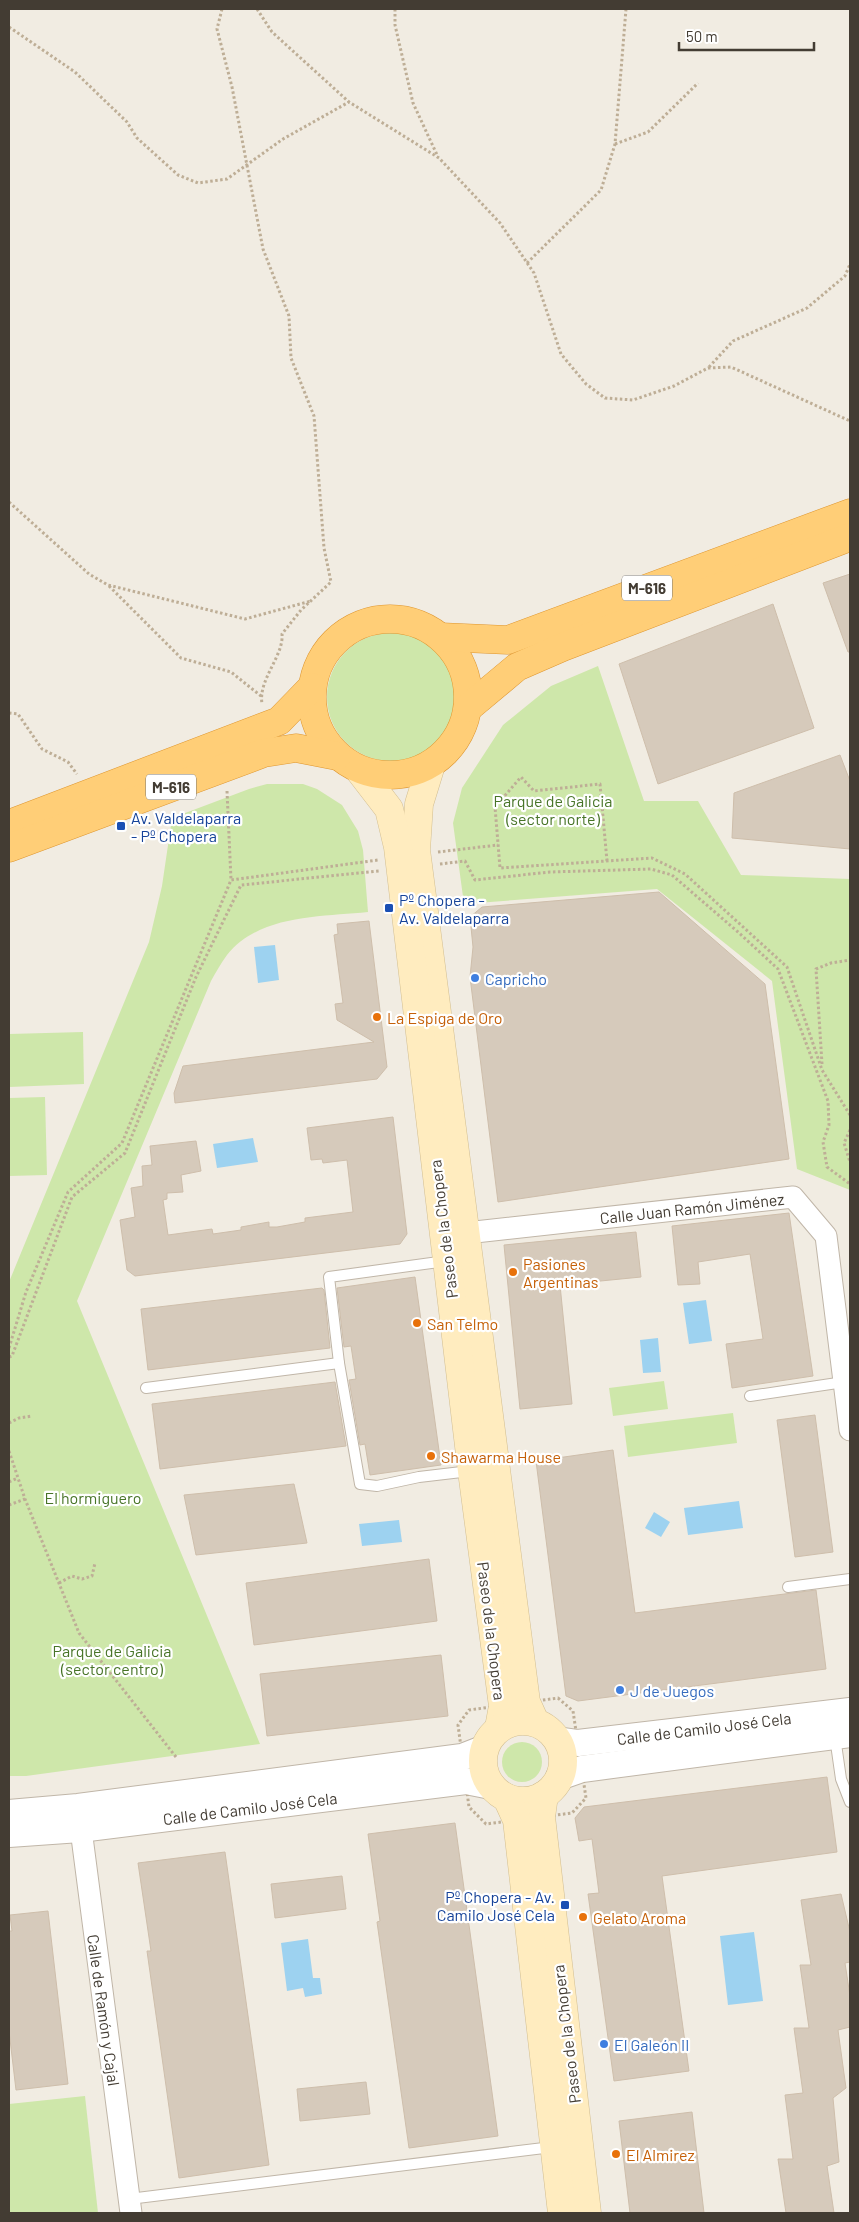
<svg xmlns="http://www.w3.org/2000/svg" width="859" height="2222" font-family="Barlow,sans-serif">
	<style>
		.green { fill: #cee7aa }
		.water { fill: #9dd2f0 }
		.building { fill: #d6cabb; stroke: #cebeab }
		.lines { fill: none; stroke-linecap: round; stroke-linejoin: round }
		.service-casing { stroke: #c0b6a8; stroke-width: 12 }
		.minor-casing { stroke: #c0b6a8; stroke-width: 23 }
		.tertiary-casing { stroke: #c0b6a8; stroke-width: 28 }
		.secondary-casing { stroke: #d2be91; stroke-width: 29 }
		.trunk-casing { stroke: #de9630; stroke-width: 29 }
		.path { stroke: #beae96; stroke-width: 3; stroke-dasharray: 2.5 2.5; stroke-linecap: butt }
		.service { stroke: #fff; stroke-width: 10 }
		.minor { stroke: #fff; stroke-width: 21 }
		.tertiary { stroke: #fff; stroke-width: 26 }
		.secondary { stroke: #ffecbf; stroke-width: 28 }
		.trunk { stroke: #ffce77; stroke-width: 28 }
		.transit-dot { fill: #1a4fb4; stroke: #fff; stroke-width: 2 }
		.shop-dot { fill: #3f7fe0; stroke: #fff; stroke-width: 2 }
		.food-dot { fill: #e8710a; stroke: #fff; stroke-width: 2 }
		.labels { text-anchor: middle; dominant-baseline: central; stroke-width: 4.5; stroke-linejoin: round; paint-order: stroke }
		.shield { fill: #fff; stroke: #7b7670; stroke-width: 1 }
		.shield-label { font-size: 15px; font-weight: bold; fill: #433c33 }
		.park-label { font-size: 16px; fill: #477427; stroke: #fff }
		.transit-label { font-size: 16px; fill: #164399; stroke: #fff; text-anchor: start }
		.shop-label { font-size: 16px; fill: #366cbe; stroke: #fff; text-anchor: start }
		.food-label { font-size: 16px; fill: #c56008; stroke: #fff; text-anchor: start }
		.street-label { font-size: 16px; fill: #433c33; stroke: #fff }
	</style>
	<rect width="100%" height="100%" fill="#f1ece2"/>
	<!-- green -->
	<g class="green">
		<circle cx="391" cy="697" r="64"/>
		<path d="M598,666L644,801H698L741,875L850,879V1190L797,1169L772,981L657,889L464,904L453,823L462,788L503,725L551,686Z"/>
		<path d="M267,784H303L317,789L342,805L358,831L363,850L368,912C321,917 260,914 227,955C221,963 216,972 211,981L77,1301L260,1744L26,1776H9V1282L149,942L162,886L172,818L249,789Z"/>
		<path d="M83,1032L84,1084L9,1087V1034Z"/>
		<path d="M45,1097L47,1175L9,1176V1098Z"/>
		<path d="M664,1381L668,1409L613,1416L609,1388Z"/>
		<path d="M733,1413L737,1443L628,1457L624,1426Z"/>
		<circle cx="522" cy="1762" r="20"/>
		<path d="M85,2096L98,2213H9V2104Z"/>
	</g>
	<!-- water -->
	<g class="water">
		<path d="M275,945L279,980L258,983L254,947Z"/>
		<path d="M253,1138L258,1162L217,1168L213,1144Z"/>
		<path d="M706,1300L712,1341L689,1344L683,1303Z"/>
		<path d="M658,1338L661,1372L643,1373L640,1340Z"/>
		<path d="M739,1501L743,1528L688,1535L684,1508Z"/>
		<path d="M654,1512L670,1522L661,1537L645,1528Z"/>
		<path d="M399,1520L402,1542L362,1546L359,1524Z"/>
		<path d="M754,1932L763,2001L728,2005L720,1936Z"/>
		<path d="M308,1939L313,1978H320L322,1994L305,1997L303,1988L287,1991L281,1943Z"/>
	</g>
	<!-- building -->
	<g class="building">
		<path d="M850,574V652H848L823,583Z"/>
		<path d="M773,604L814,728L658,784L619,664Z"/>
		<path d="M840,755L850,781V849L732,838L734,793Z"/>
		<path d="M659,892L765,984L789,1159L498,1202L470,977L473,947L470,917L482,907Z"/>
		<path d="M369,921L387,1067L377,1079L175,1103L174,1093L183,1066L374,1042L337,1020L335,1004L343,1003L334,935L338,934L337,924Z"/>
		<path d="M393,1117L407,1234L400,1244L135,1276L127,1270L120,1220L135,1217L131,1188L143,1186L142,1166L152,1165L150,1146L196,1141L201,1171L181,1175L183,1192L167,1193V1199L163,1200L168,1235L212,1229L213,1234L241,1230V1227L269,1222V1227H277L305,1222V1218L353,1212L347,1160L323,1163L322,1159L311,1160L307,1128Z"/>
		<path d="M789,1213L813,1376L732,1388L726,1344L763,1339L750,1254L698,1262L700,1284L678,1285L672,1226Z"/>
		<path d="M636,1232L641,1277L560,1285L572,1404L520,1409L504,1245Z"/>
		<path d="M415,1277L441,1465L370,1475L365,1444L360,1445L349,1380L356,1379L351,1346L344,1347L337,1288Z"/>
		<path d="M322,1288L324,1290L330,1348L148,1370L141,1309Z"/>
		<path d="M335,1382L346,1446L160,1469L152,1404Z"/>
		<path d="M815,1415L833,1552L795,1557L777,1420Z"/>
		<path d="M613,1450L635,1613L816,1590L826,1669L578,1701L566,1696L536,1461Z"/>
		<path d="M294,1484L307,1543L196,1555L184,1495Z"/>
		<path d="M429,1559L437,1621L254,1645L246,1583Z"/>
		<path d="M441,1655L448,1716L267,1736L260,1674Z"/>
		<path d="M827,1777L837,1852L662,1876L689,2071L614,2081L588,1894L599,1893L592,1839L579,1841L575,1818L584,1807Z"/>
		<path d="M455,1823L498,2136L409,2148L377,1922L380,1921L368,1834Z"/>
		<path d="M225,1852L269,2165L179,2178L147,1951H151L138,1863Z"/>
		<path d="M342,1876L346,1909L275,1918L271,1884Z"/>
		<path d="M841,1894L850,1932V1962L845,1963L850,1996V2027L838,2030L846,2088L833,2098L839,2162L827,2166L834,2213H786L778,2159H793L785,2095L803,2093L794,2028H809L800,1965H811L801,1900Z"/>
		<path d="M48,1911L68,2084L16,2090L9,2031V1931H12L10,1915Z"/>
		<path d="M366,2082L370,2114L300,2121L297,2089Z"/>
		<path d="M692,2112L704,2213H630L619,2121Z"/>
	</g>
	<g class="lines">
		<!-- service casing -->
		<g class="service-casing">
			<g id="service">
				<path d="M446,1261L329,1277L339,1363L360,1484L377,1486L419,1477L470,1471"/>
				<path d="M146,1388L339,1363"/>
				<path d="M750,1396L844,1382"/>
				<path d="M788,1587L850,1579"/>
				<path d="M835,1737L841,1779L850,1802"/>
				<path d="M129,2199L552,2147"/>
			</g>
		</g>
		<!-- minor casing -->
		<g class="minor-casing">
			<g id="minor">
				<path d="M466,1233L793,1197L826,1236L850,1430"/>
				<path d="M79,1814L131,2213"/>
			</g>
		</g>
		<!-- tertiary casing -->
		<g class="tertiary-casing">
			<g id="tertiary">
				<path d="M557,1740L578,1743L850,1711"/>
				<path d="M559,1777L582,1769L850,1734"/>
				<path d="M9,1813L78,1807L462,1757L485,1748"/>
				<path d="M9,1834L80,1829L466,1781L491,1786"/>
			</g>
		</g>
		<!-- secondary casing -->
		<g class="secondary-casing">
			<g id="secondary">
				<path d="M431,765L419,804L416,850L526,1702L535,1722"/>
				<path d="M359,770L389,809L398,847L472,1471L503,1706L499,1728"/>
				<circle cx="523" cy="1761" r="40"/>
				<path d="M544,1795L541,1817L587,2213"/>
				<path d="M507,1798L517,1820L562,2213"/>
			</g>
		</g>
		<!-- trunk casing -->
		<g class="trunk-casing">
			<g id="trunk">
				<circle cx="390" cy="697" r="78"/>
				<path d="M441,637L508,640L850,513"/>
				<path d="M468,708L517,667L563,647L850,537"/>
				<path d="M9,824L279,721L312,687"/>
				<path d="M9,848L264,753L296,748L337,756"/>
			</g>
		</g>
		<!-- path -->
		<g class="path">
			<path d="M222,9L217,29L232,87L263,249L289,316L291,358L314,416L324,548L331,582L301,610L282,634C284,656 258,679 262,704"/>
			<path d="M257,9L272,32L349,102L439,158L500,223L534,273L561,354L586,384L605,398L633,400L674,386L708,368L731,367L850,421"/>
			<path d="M395,9V25L413,103L438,157"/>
			<path d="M9,27L75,72L127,122L137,138L178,175L198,183L227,179L283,139L349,102"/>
			<path d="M615,144L648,132L698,83"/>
			<path d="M527,263L601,190L615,144L626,9"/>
			<path d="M709,367L733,341L807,308L845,276L850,264"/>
			<path d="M9,502L89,574L108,585L245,619L311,601"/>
			<path d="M109,586L181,658L231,672L261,696"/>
			<path d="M9,713L18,714L42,749L68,762L77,774"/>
			<path d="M227,791L231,880"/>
			<path d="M438,852L498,845"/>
			<path d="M607,861L600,784L534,791L521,777L495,807L500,868L652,858L685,874L787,967L822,1070L850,1115"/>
			<path d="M440,864L465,861L475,880L550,872L651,869L672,875L738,932L778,969L828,1101L829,1125L823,1142L827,1167L850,1184"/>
			<path d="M822,1064L816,969L831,963L850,960"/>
			<path d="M850,1130L844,1143L850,1162"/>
			<path d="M9,1348L26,1292L68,1192L122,1143L231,880L378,860"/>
			<path d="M9,1357L12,1356L72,1197L125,1153L196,977L241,885L379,871"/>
			<path d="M9,1423L19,1418L32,1416"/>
			<path d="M9,1451L25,1499L79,1633L176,1757"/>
			<path d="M9,1482L18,1478"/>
			<path d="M9,1505L25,1499"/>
			<path d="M59,1583L72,1576L82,1579L92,1576L95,1563"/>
			<path d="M558,1698L573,1711L586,1798L572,1813L486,1824L469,1807L458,1725L469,1710Z"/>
		</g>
		<!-- service -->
		<use href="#service" class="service"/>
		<!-- minor -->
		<use href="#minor" class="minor"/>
		<!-- tertiary -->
		<use href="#tertiary" class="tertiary"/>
		<!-- secondary -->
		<use href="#secondary" class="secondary"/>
		<!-- trunk -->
		<use href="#trunk" class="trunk"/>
	</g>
	<!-- markers -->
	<g class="transit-dot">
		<rect x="116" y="821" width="10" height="10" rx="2.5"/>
		<rect x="384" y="903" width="10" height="10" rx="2.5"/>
		<rect x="560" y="1900" width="10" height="10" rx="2.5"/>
	</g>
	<g class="shop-dot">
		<circle cx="475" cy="978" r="5"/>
		<circle cx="620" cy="1690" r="5"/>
		<circle cx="604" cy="2044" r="5"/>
	</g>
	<g class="food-dot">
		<circle cx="377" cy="1017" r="5"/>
		<circle cx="513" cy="1272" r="5"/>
		<circle cx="417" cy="1323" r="5"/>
		<circle cx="431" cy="1456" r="5"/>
		<circle cx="583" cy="1917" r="5"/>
		<circle cx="616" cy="2154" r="5"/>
	</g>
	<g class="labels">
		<!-- shield labels -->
		<g class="shield">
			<rect x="622" y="575.5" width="50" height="25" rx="4"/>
			<rect x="146" y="774.5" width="50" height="25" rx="4"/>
		</g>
		<g class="shield-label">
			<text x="647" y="588">M-616</text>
			<text x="171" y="787">M-616</text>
		</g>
		<!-- park labels -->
		<g class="park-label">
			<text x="553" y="800">Parque de Galicia<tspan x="553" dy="18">(sector norte)</tspan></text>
			<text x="93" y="1497">El hormiguero</text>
			<text x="112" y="1650">Parque de Galicia<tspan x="112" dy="18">(sector centro)</tspan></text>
		</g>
		<!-- transit labels -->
		<g class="transit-label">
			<text x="131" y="817">Av. Valdelaparra<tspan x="131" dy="18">- Pº Chopera</tspan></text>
			<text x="399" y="899">Pº Chopera -<tspan x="399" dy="18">Av. Valdelaparra</tspan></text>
			<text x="555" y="1896" text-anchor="end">Pº Chopera - Av.<tspan x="555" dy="18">Camilo José Cela</tspan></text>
		</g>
		<!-- shop labels -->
		<g class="shop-label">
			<text x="485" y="978">Capricho</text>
			<text x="630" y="1690">J de Juegos</text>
			<text x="614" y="2044">El Galeón II</text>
		</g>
		<!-- food labels -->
		<g class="food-label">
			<text x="387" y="1017">La Espiga de Oro</text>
			<text x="523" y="1263">Pasiones<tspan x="523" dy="18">Argentinas</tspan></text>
			<text x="427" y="1323">San Telmo</text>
			<text x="441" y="1456">Shawarma House</text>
			<text x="593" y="1917">Gelato Aroma</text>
			<text x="626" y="2154">El Almirez</text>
		</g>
		<!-- street labels -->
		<g class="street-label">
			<text transform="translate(692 1208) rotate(-6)">Calle Juan Ramón Jiménez</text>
			<text transform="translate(443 1229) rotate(-97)">Paseo de la Chopera</text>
			<text transform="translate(492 1631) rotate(83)">Paseo de la Chopera</text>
			<text transform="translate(704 1728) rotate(-7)">Calle de Camilo José Cela</text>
			<text transform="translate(250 1808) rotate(-7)">Calle de Camilo José Cela</text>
			<text transform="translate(104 2010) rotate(82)">Calle de Ramón y Cajal</text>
			<text transform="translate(566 2034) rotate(-97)">Paseo de la Chopera</text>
		</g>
	</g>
	<!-- border -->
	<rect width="859" height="2222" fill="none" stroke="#433c33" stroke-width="20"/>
	<!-- scale -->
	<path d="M679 42v8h135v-8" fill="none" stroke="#433c33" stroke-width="2.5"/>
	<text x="686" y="42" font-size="15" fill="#433c33" stroke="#ffffff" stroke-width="4" paint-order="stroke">50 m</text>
</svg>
